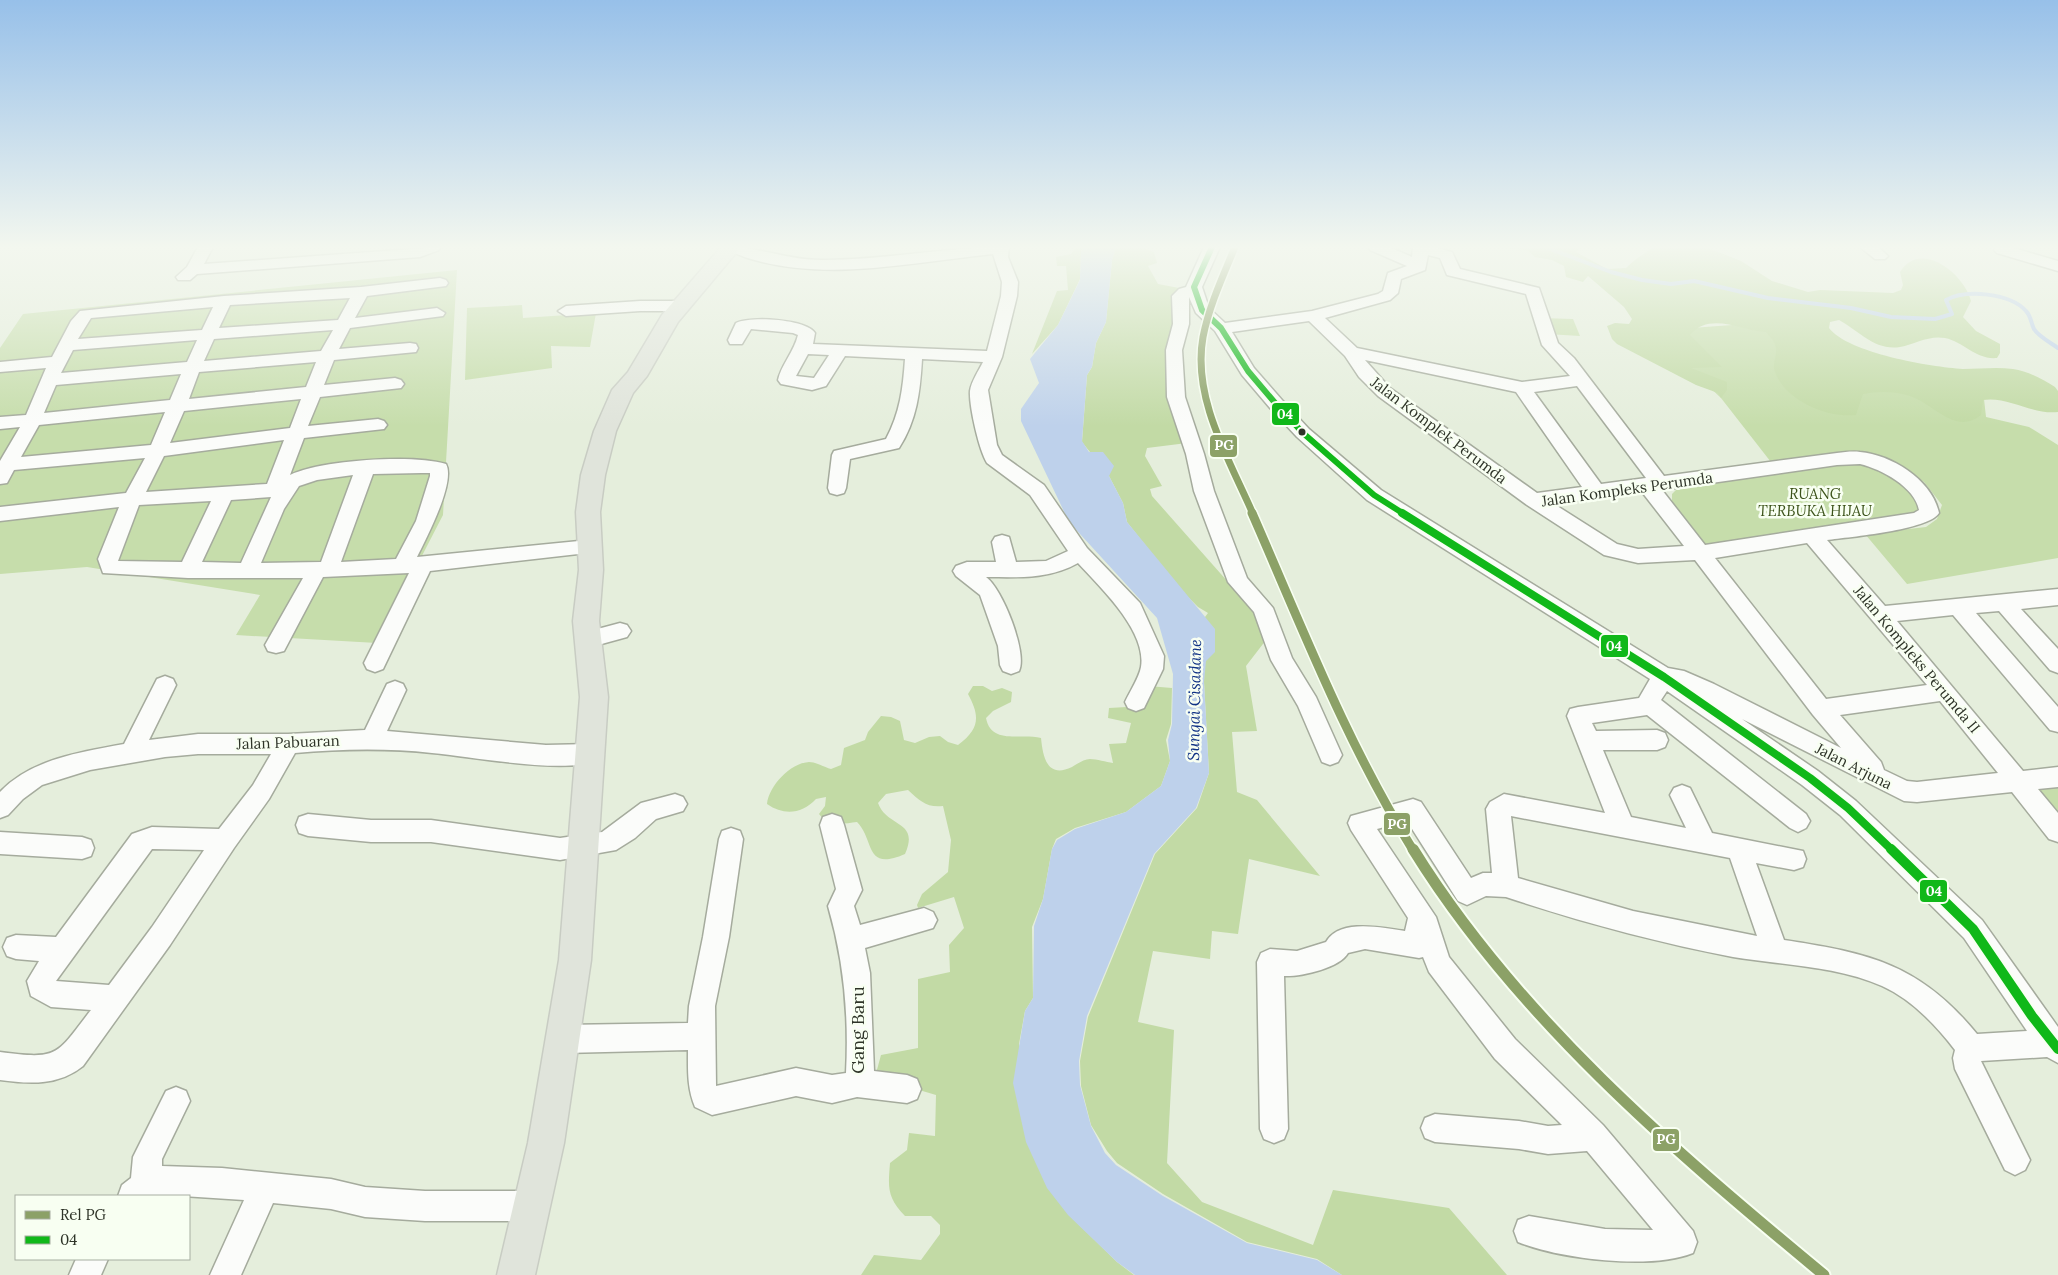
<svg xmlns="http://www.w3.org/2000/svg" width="2058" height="1275" font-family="Lora,serif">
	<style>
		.green { fill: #c6ddab }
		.forest { fill: #c2daa5 }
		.water { fill: #bed1eb }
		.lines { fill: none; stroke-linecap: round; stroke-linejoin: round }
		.stream { stroke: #bed1eb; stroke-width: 4 }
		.minor-casing { stroke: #a5ab9d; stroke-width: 3 }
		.major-casing { stroke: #c8ccc3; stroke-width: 3 }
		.minor { fill: #fbfcfa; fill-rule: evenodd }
		.major { fill: #e0e4db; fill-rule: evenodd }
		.bus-1-far2-casing { stroke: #f8fff2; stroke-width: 9 }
		.bus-1-far1-casing { stroke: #f8fff2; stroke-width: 11 }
		.bus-1-casing { stroke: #f8fff2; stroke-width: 14 }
		.bus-1-far2 { stroke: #10b819; stroke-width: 6 }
		.bus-1-far1 { stroke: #10b819; stroke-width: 8 }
		.bus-1 { stroke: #10b819; stroke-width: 10 }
		.rail-1-far2-casing { stroke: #f8fff2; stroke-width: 10 }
		.rail-1-far1-casing { stroke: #f8fff2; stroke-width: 12 }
		.rail-1-casing { stroke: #f8fff2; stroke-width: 15 }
		.rail-1-far2 { stroke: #8ca167; stroke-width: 7 }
		.rail-1-far1 { stroke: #8ca167; stroke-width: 9 }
		.rail-1 { stroke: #8ca167; stroke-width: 11 }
		.bus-dot { fill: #2e3428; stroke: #f8fff2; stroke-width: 2 }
		.labels { text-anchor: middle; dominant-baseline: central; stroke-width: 5; stroke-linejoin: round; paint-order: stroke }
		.street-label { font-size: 15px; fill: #2e3428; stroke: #f8fff2 }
		.park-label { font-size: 15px; font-style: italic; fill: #3c531a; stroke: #f8fff2 }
		.water-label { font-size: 16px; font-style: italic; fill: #103285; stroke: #f8fff2 }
		.near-street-label { font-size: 18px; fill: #2e3428; stroke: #f8fff2 }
		.line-badge { stroke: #f8fff2; stroke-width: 2 }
		.badge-label { font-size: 14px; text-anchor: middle; font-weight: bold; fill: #fff }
	</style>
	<rect width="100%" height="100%" fill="#e5eedc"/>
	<!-- green -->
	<g class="green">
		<path d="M457,270L443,515L377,643L236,635L260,595L87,567L0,574V348L23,314Z"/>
		<path d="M522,305L523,318L596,313L590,347L551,346L552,368L465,380L467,308Z"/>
		<path d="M1541,318L1573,319L1580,336L1547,334Z"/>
		<path d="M1786,321L1814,357L1983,390L1986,417L2029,427L2058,445V558L1907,584L1865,534L1926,527L1937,519L1942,505L1924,482L1901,467L1877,458L1774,466L1721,398L1689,368L1623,333Z"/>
		<path d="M1868,462L1901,473L1924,515L1705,547L1672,501V494L1678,488L1688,484Z"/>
		<path d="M2058,787V832L2025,790Z"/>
	</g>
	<!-- forest -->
	<g class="forest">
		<path d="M1076,247H1083L1081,251L1080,279L1058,325L1032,354L1057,291L1068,290L1066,266H1057L1056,257L1071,254Z"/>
		<path d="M1116,247H1141L1154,252L1157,263L1148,266L1158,284L1179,288L1187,443L1147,448L1145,456L1162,486L1150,489L1152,496L1251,608L1266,640L1246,666L1257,731L1232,732L1237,792L1257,800L1320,876L1249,859L1238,934L1212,931L1210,959L1153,951L1138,1022L1174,1030L1167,1163L1202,1202L1313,1245L1333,1190L1449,1208L1507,1275H1342L1317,1259L1247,1242L1163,1194L1117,1163L1107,1151L1091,1125L1081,1086L1080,1061L1088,1017L1155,854L1197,808L1209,773L1204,682L1205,617L1208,613L1198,607L1178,587L1127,522L1123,503L1109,476L1082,442L1087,375L1092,367L1096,343L1106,322L1112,260Z"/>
		<path d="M1493,247H1581L1576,252L1607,269L1626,268C1635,259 1643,255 1653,247H1706L1741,261L1772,281L1808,292L1820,290L1893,293L1901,290L1903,285L1900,272C1920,239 1964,273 1971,301L1963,317L1976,331L2000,344V353L1997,358C1976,360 1964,342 1945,338C1929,335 1915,344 1900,347C1875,351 1859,331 1839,320L1830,322L1829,328C1848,353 1931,367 1963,369C1979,369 1996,367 2013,369C2028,371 2042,379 2055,387L2058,391V412C2032,415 2008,396 1983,400L1981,415C1955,436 1933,403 1910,396C1896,391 1878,391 1863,394L1856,415C1827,418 1786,401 1775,372C1771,363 1779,354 1775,345C1774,340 1769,336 1766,332C1742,331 1710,311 1690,335L1722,367L1691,368L1727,382V390L1721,398L1718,393L1696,385L1617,344L1612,339L1607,326L1615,323L1629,324L1632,319L1624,307L1588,276L1583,282L1566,277L1564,266L1552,260L1535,257L1527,250Z"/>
		<path d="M973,686H983L992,691L1002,688L1012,692L1011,702L993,711L986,718C991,745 1021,733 1041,738C1043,757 1047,779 1072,767C1077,764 1084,759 1090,759C1097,759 1106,762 1113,763L1109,744L1126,743L1131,723L1108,718L1109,708L1127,707L1148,686L1172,688L1171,724L1166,740L1170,761L1161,786L1126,812L1075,828L1056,839L1052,849L1043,899L1032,927L1033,998L1025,1011L1019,1044L1068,1214L1117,1262L1134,1275H861L874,1255L921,1260L940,1234V1225L931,1216H905C887,1197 888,1188 890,1163L907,1150L909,1133L935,1136L936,1095L875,1077L881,1055L918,1048V979L950,972L949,945L964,928L954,897L918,908L917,905L922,894L948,872L951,840L943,806C927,808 920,801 908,790L886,794L878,803C887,828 920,820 905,854C864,872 875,840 857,822C842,824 830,827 819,814L825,806L826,797L816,799C802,814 784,816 767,804C769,786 790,763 809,762C816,762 824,767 831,769L841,765L844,748L865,740L868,732L881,716L891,717L900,721L904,740L915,743L929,737L940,736L948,742L958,745C980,729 980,716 968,694Z"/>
	</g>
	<!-- water -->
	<path class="water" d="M1084,247H1116L1112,260L1106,322L1096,343L1092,367L1087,375L1082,441L1089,452H1103L1114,466L1109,476L1123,503L1127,522L1215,629V652L1206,661L1204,682L1209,773L1196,808L1154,854L1087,1016L1079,1061L1080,1085L1091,1126L1105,1153L1116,1165L1163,1196L1247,1243L1317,1260L1342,1275H1135L1117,1262L1068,1215L1047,1188L1026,1142L1013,1083L1025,1011L1033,998L1034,926L1043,899L1052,849L1057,840L1075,829L1126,812L1161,786L1170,761L1168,740L1172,724L1173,674L1157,618L1069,522L1021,421V409L1039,383L1030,359L1058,325L1080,280L1081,252Z"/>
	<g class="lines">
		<!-- stream -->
		<path class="stream" d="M1545,247L1611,272L1642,280L1671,284L1694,281L1768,298L1851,308L1891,317L1935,319L1952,314L1946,300C1966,289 2010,293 2026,311C2031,316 2031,323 2034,329C2038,336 2051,343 2058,348"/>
		<!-- minor casing -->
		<g class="minor-casing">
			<g id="minor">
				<path d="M198,247H213L204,264L441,247L439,250L420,257L197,274L190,280H178L176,277L187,267Z"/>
				<path d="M728,247C760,247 787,260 822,260C884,260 946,247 1009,247L1008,257L1018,282L1017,296L1002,357L988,390L997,445L1002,455L1044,485L1087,548L1140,603L1164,656L1163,669L1144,708L1136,711L1128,708L1125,702C1130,691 1139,678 1141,667C1147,631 1100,587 1078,563C1048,580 1018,577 986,577C1002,588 1028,653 1019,671L1011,674L1003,671L1000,665L998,646L980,595L956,576L953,571L956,566L967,562H996L992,542L995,537L1002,535L1009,537L1016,562L1046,561L1068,551L1030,495L987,463C979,450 969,406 970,391C971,382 979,370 983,362L922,359C920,392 917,420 899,448L850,459L846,488L844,493L837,495L830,493L828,488L832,455L834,451L886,439C900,413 903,388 905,359L845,356L826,386L812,390L781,384L778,380C781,365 794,352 798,335L793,333L751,329L742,344H730L728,340L736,323C750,316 806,319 815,333L813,344L987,351L1001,296L1002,282L993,254C914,262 829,282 751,259C744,257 732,253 728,247ZM808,354L829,355L814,378L796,376Z"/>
				<path d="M1204,247H1220L1202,287L1209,308L1225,323L1312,311L1378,294L1383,291L1388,273L1407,266L1370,250L1368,247H1389L1412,257L1413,247H1434L1452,252L1460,269L1539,288L1558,343L1574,358L1664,476L1837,453C1845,452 1853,451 1860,452C1892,455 1932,480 1939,513C1929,530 1849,537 1827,540L1885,606L2058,589V605L2021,609L2058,649V673L2050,670L1999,611L1976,613L2058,707V732L2050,730L1953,615L1897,621L2023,771L2058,767V787L2038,789L2058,813V842L2049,839L2012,792L1917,802L1904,801L1742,719L1818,771L1856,801L1982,920L2058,1027V1063L2047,1057L1981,1061L2030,1160L2025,1170L2015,1175L2005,1170L1955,1069L1953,1058L1955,1050C1936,1025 1911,999 1882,986C1837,966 1781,965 1733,957C1656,942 1581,922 1506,897L1486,896L1467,905L1458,901L1407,821L1377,829L1436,917L1449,957L1515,1039L1603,1125L1693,1231L1697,1242L1693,1253C1651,1270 1560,1259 1518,1242L1514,1231L1518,1220L1529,1216L1605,1229L1653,1230L1587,1151L1548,1154L1519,1149L1435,1142L1425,1138L1421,1128L1425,1118L1435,1114L1519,1121L1548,1126L1562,1125L1495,1059L1429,972L1423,957L1419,958L1365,949L1348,953C1340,968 1300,977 1284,976L1288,1129L1284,1139L1274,1143L1264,1139L1260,1129L1257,962L1261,953L1270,949L1297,951L1326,942C1340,918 1382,928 1405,931L1408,918L1351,830L1348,823L1351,816L1413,799L1421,802L1471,878L1483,873H1492L1486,809L1490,802L1504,794L1605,813L1567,716L1570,709L1578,707L1639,698L1650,679L1367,500L1297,437L1270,408L1242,375L1215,331L1196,313L1189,297V324L1182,350L1185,397L1204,454L1214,491L1247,578L1273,608L1292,658L1316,697L1342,755L1338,762L1330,765L1322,762L1298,706L1271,660L1254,612L1228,582L1194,491L1186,454L1167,397L1166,350L1173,324L1172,296L1179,289L1186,287ZM1428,255L1440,258L1447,275L1526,294L1542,345L1570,376L1522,382L1357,348L1325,318L1390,300L1398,293L1401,279L1425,270ZM1309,321L1345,356L1359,377L1378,396L1527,505L1604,555L1638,563L1695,560L1813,715L1841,748L1714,684L1684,671L1668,668L1381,490L1309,429L1282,400L1254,368L1232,332ZM1365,360L1516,392L1582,487L1537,493L1390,388ZM1577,386L1646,478L1601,484L1534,392ZM1860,464C1881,469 1915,487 1919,510L1914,513L1705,545L1662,490L1837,465ZM1642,492L1684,546L1638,549L1617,544L1554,504ZM1807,543L1927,685L1826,699L1715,558ZM1667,691L1802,785L1840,815L1964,938L2027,1031L1977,1034C1920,964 1869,953 1784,940L1756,863L1794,870L1803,867L1806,859L1803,851L1712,833L1690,788L1682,785L1674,788L1670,795L1686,828L1631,817L1603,750H1657L1665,747L1668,740L1665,733L1657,730L1596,731L1592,723L1647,715L1790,828L1798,832L1806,828L1810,821L1806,814L1661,700ZM1940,701L1998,773L1917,782L1907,781L1884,770L1881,762L1840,715ZM1511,816L1730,858L1757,936L1633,911L1518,878Z"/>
				<path d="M1860,247H1878L1888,256L1885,259H1875Z"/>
				<path d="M1996,247H2010L2058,261V271L1997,253L1994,250Z"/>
				<path d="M440,278L446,280L448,283L446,286L367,296L355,318L437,308L445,313L443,316L350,328L339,349L410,343L416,344L418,348L416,352L334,360L324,385L395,378L401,380L404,384L401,388L320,397L308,426L378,419L384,421L387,425L384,429L304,438L290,475C321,460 413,454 446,464C456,482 426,539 417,557L589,540L596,542L599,547L596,552L430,571L383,669L375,672L367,669L364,663L409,573L323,577L284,651L276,653L268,651L265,645L303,578H188L103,573L98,559L119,507L0,521V507L126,493L145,458L14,470L7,483L0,484V461L20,427L0,429V417L26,415L46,368L0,372V362L52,357L71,321L80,311L224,296L361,287ZM350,298L338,320L219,328L230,305ZM213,307L202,330L78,339L91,318ZM333,330L321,351L204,361L214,339ZM197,340L187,362L61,373L73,350ZM316,362L306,387L189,399L199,372ZM181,374L170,400L44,413L56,385ZM301,399L290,428L170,443L184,411ZM165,412L151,445L21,457L39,425ZM284,440L267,484L146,492L164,456ZM421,473H430V476L416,521L396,559L341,562L373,474ZM353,475L321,562L261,563L284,509L299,486L317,480ZM271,497L241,563L202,562L231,500ZM211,501L182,562L118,561L139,505Z"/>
				<path d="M640,301H680L688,306L680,311H640L566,316L558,311L566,306Z"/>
				<path d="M620,623L627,625L631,631L627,637L587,648L579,646L576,640L579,634Z"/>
				<path d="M165,676L173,679L176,685L149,740L198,734H288L365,730L387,684L395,681L403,684L406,690L387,731L546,745L591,744L599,747L603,754L599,761C562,774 474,757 432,753C386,748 341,749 295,753L269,799L234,848L170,945L83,1066C58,1086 30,1084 0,1080V1052C60,1060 56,1055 91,1010L51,1007L31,996L27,981L39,961L16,959L7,956L3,947L7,938L16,935L56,937L132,834L152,827L219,829L253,785L271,754H198L165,757L90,770L42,785L23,799L8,815L0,818V792C31,759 81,752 124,744L157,679ZM152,849L204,850L152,927L109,985L56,981Z"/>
				<path d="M675,794L683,797L687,804L683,811L656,819L635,838L616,850L560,860L431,842H371L308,836L299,833L296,825L299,817L308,814L371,820H431L560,838L602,832L641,803Z"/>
				<path d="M832,814L841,817L844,825L862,890L854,906L860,925L924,908L933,912L937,920L933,928L865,948L870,973L874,1071L907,1075L917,1079L921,1089L917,1099L907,1103L857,1097L832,1103L796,1096L712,1115L695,1107C687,1088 688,1070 688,1050L564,1053L554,1049L550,1039L554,1029L564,1025L688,1023L689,1006L703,937L719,839L722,831L731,828L740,831L743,839L729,937L715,1006L716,1086L796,1068L832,1075L846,1073C849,1016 844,961 828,906L836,889L820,825L823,817Z"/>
				<path d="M0,832L82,837L91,840L94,848L91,856L82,859L0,854Z"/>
				<path d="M176,1087L186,1091L190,1101L162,1159V1166L222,1168L331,1179L365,1187L425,1191H531L542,1195L546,1206L542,1217L531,1221H425L365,1217L331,1209L273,1203L241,1275H210L244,1200L167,1195L118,1196L122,1185L131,1178L133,1157L166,1091Z"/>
				<path d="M76,1259H108L101,1275H69Z"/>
			</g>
		</g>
		<!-- major casing -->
		<g class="major-casing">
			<path id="major" d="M721,247H741L678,322L647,376L633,393L616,431L605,475L600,512L603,570L599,621L608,697L591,960L564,1143L535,1275H497L528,1143L559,960L580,697L573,621L579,570L576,512L581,475L594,431L612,390L628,372L662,315Z"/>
		</g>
		<!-- minor -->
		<use href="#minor" class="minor"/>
		<!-- major -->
		<use href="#major" class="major"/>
		<!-- bus-1-far2 casing -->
		<g class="bus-1-far2-casing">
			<path id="bus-1-far2" d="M1212,247L1194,287L1202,310L1221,328L1248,371L1276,404L1303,433L1374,495L1404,514"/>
		</g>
		<!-- bus-1-far1 casing -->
		<g class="bus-1-far1-casing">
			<path id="bus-1-far1" d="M1402,513L1664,677L1810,778L1848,808L1892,850"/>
		</g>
		<!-- bus-1 casing -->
		<g class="bus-1-casing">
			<path id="bus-1" d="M1891,849L1973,929L2032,1016L2058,1049"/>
		</g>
		<!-- bus-1-far2 -->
		<use href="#bus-1-far2" class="bus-1-far2"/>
		<!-- bus-1-far1 -->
		<use href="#bus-1-far1" class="bus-1-far1"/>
		<!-- bus-1 -->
		<use href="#bus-1" class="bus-1"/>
		<!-- rail-1-far2 casing -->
		<g class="rail-1-far2-casing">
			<path id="rail-1-far2" d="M1235,247C1223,276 1209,306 1203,337C1192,398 1229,459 1253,514"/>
		</g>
		<!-- rail-1-far1 casing -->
		<g class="rail-1-far1-casing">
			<path id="rail-1-far1" d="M1252,513C1302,627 1347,744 1413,850"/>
		</g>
		<!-- rail-1 casing -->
		<g class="rail-1-casing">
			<path id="rail-1" d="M1413,849C1517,1017 1673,1150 1824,1275"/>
		</g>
		<!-- rail-1-far2 -->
		<use href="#rail-1-far2" class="rail-1-far2"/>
		<!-- rail-1-far1 -->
		<use href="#rail-1-far1" class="rail-1-far1"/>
		<!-- rail-1 -->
		<use href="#rail-1" class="rail-1"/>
	</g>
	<!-- sky -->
	<linearGradient id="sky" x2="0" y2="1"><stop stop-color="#97c0e9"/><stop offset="0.58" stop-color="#f3f7ef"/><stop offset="1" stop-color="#f3f7ef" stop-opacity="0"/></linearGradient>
	<rect width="2058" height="426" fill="url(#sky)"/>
	<!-- markers -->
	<circle class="bus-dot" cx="1302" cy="432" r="4.5"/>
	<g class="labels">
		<!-- street labels -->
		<g class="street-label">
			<text transform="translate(1439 430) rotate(37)">Jalan Komplek Perumda</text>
			<text transform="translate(1627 489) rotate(-8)">Jalan Kompleks Perumda</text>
			<text transform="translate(1917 659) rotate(50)">Jalan Kompleks Perumda II</text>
			<text transform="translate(288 742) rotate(-2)">Jalan Pabuaran</text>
			<text transform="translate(1854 766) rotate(27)">Jalan Arjuna</text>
		</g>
		<!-- park labels -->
		<g class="park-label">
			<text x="1815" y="493">RUANG<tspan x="1815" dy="17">TERBUKA HIJAU</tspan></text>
		</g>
		<!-- water labels -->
		<g class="water-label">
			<text transform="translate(1194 700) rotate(-89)">Sungai Cisadane</text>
		</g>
		<!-- near-street labels -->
		<g class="near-street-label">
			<text transform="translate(857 1030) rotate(-90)">Gang Baru</text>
		</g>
	</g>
	<g class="line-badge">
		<rect x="1271" y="402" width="29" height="24" rx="5" fill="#10b819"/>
		<rect x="1209" y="434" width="29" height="24" rx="5" fill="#8ca167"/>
		<rect x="1600" y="634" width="29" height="24" rx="5" fill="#10b819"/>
		<rect x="1383" y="812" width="28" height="24" rx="5" fill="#8ca167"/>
		<rect x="1919" y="879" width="29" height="24" rx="5" fill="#10b819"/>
		<rect x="1652" y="1128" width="28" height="24" rx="5" fill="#8ca167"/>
	</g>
	<g class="badge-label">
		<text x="1285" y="419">04</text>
		<text x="1224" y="450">PG</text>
		<text x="1614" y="651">04</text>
		<text x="1397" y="829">PG</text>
		<text x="1934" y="896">04</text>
		<text x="1666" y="1144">PG</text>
	</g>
	<!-- legend -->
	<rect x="15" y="1195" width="175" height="65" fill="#f8fff2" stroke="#a7aea1"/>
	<rect x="25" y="1211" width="25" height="8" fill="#8ca167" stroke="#a7aea1"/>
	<text x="60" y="1220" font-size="15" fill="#2e3428">Rel PG</text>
	<rect x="25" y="1236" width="25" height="8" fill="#10b819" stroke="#a7aea1"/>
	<text x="60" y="1245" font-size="15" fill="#2e3428">04</text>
</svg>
